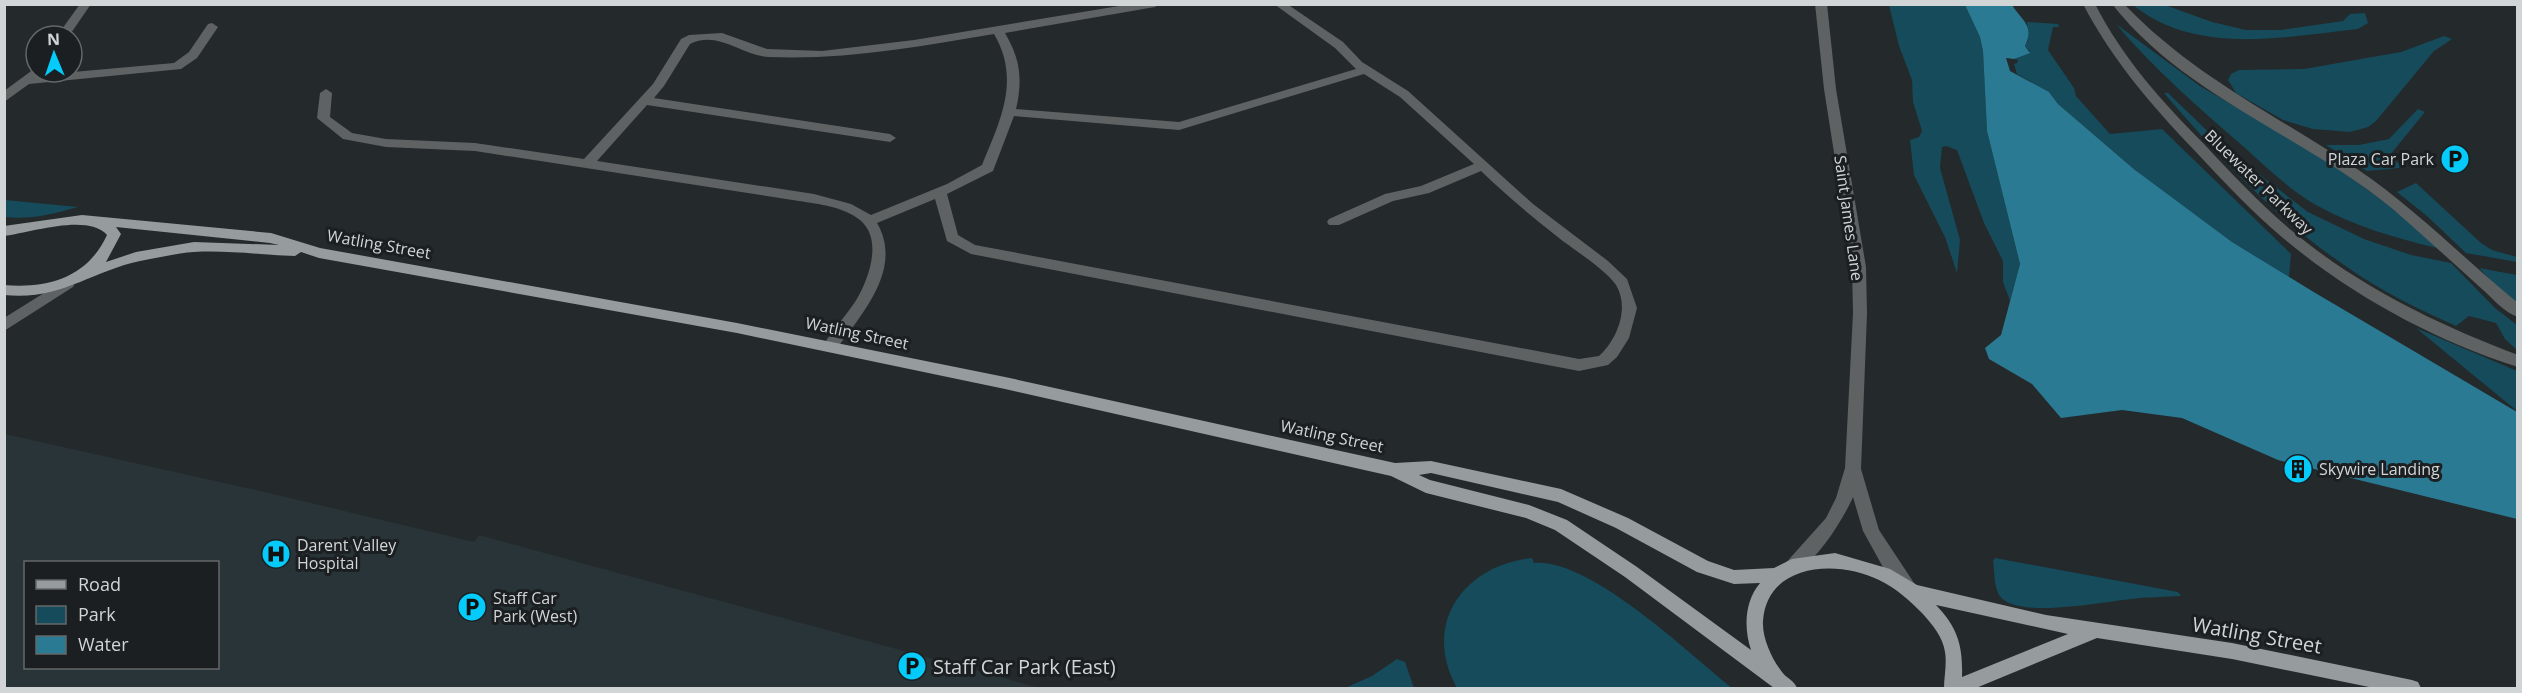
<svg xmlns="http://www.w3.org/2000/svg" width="2522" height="693" font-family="'Open Sans',sans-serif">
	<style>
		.built { fill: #283438; fill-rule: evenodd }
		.green { fill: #154b5b }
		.water { fill: #2a7a93 }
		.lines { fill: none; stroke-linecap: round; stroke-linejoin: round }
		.minor { fill: #5f6263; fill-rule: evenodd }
		.tertiary { fill: #5f6263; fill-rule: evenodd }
		.primary { fill: #969b9d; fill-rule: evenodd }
		.labels { text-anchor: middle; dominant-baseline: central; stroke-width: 6; stroke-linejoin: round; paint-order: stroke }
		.poi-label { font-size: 16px; fill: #d1d5d6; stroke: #1b1f21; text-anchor: start }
		.street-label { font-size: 16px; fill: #d1d5d6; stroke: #1b1f21 }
		.near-street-label { font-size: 20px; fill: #d1d5d6; stroke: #1b1f21 }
		.near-poi-label { font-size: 20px; fill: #d1d5d6; stroke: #1b1f21; text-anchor: start }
	</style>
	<rect width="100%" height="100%" fill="#24292b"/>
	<!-- built -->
	<path class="built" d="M5,434L265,492L474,542L479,535L1040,688H5ZM26,562H218V668H26Z"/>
	<!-- green -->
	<g class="green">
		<path d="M1889,5H1965L1980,37L1983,51L1987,131L2020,264L2010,301L2003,282V261L1984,223L1957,150L1946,146L1942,147L1940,168L1960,240L1957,273L1945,237L1914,175L1910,140L1919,137L1922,131L1913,102L1912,80L1899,46Z"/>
		<path d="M2133,5H2165L2212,22L2246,30H2281L2343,21L2350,14L2365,13L2368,23L2358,29C2284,37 2196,56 2133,5Z"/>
		<path d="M2027,22L2058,24L2059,27H2053L2048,50L2074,88L2076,96L2110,134L2162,129L2291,254L2289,277L2232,242L2141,175L2058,104L2050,93L2017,74L2014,64L2017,63L2018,60L2014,59L2030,51L2025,46L2028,40Z"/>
		<path d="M2116,24L2200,86L2328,161L2406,218L2437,248C2395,238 2354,226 2316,205C2290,190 2267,168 2245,148C2200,109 2154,69 2116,24Z"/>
		<path d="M2444,36L2452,39L2434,51L2376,121L2368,127L2350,132L2313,129L2283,120L2236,93L2228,80L2231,74L2239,70L2304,69L2401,52Z"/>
		<path d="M2164,93H2168L2225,148L2308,212L2364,239L2411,255L2451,263L2495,308L2517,325V350L2505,339L2496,323L2469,316L2456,326C2418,309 2381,291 2347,267C2277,220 2218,156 2164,93Z"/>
		<path d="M2418,109L2425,112L2390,155V157L2401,165L2399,168L2367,171L2326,145H2359L2389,139Z"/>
		<path d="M2416,183L2481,243L2492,250L2517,257V262L2466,253L2427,216L2397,192Z"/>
		<path d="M5,200L78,207C54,214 29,220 5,217Z"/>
		<path d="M2479,268L2517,275V307Z"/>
		<path d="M2416,328L2517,371V411Z"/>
		<path d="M1532,558L1534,563C1590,558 1688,653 1732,688H1457C1421,624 1464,565 1532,558Z"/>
		<path d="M1995,558L2178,592L2181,596C2164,597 2147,597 2131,599C2102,602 2027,617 2004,600C1993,593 1995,572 1993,561Z"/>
		<path d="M1397,659L1405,662L1414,688H1345L1372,676Z"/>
	</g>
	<!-- water -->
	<path class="water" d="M1965,5H2012C2021,20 2035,25 2025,46L2030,53L2014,59L2006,58L2010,71L2049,92L2058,104L2135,170L2232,242L2312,291L2517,412V519L2278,460L2182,418L2122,410L2061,418L2032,384L1989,359L1985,348L2001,335L2020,264L1987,131L1983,51L1980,37Z"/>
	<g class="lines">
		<!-- minor -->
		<g class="minor">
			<path d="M80,4H91L69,36H57Z"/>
			<path d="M1131,4H1160L1155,7L1005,33C1020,58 1023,80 1016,109L1179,122L1356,69L1335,48L1274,4H1287L1343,42L1362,62L1408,91L1533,204L1608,261L1627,279L1637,308L1629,338L1617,357L1608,365L1579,371L971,254L947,241L935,199L877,223C904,269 861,315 835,351H825L822,347C832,331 845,317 855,302C868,281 884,240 860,220C844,207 819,204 799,201L475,151L386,147L343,139L317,118L320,93L326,89L332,93L330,117L352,133L386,139L475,143L584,159L653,84L681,39L689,35L722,33L767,49L822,51L914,40ZM994,34C1021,80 1000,121 982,165L947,184L871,215L851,204L814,194L597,161L647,105L890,142L896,138L890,134L654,98L664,86L690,44C718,30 742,56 769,57C846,60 918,47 994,34ZM1364,74L1400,97L1474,164L1421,186L1385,194L1329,219L1327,222L1329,225H1339L1393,201L1429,193L1481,171C1506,195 1532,217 1559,238C1574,250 1605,269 1616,285C1630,308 1617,340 1599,356L1579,359L975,245L958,235L947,194L993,171L1014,116L1179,130Z"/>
			<path d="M2083,4H2095C2122,57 2162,102 2204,144C2232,174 2260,204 2291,230C2358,286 2436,324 2518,355V367C2433,340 2351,295 2283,238C2252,212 2224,182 2196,152C2153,107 2112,60 2083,4Z"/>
			<path d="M2112,4H2124C2194,77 2275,114 2357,169C2415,208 2464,259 2518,303V317C2505,313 2492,298 2482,289C2453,263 2424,236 2394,210C2305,136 2185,97 2112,4Z"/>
			<path d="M212,23L218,27L197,58L181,69L29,84L4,102V91L34,69L39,72V75L174,63L189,52L208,24Z"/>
		</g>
		<!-- tertiary -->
		<g class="tertiary">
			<path d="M1815,4H1827L1836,89L1866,267L1867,313L1861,469L1879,530L1918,589L1915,594L1909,596L1903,594L1884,569L1863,531L1853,497C1845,516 1808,579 1786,571L1783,566L1826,518L1836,498L1845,468L1853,313L1852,267L1824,89Z"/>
			<path d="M68,278L73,279L75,283L73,287L4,331V318Z"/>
		</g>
		<!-- primary -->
		<path class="primary" d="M82,215L271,233L320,248L737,323L1005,377L1395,463L1431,461L1561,489L1628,518L1708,561L1734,570L1774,568L1792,559L1835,553L1890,569L1917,585L2046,615L2232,643L2412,680L2418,682L2421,688H2374L2232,659L2097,638L1976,688H1944C1944,677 1947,664 1945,652C1943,637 1932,624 1922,613C1909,600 1896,588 1879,580C1837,559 1767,563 1763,621C1762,638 1772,659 1782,672C1786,678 1794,680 1797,688H1774L1625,577L1555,530L1526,518L1426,493L1391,476L1005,389L737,333L319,258L301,252L295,256C262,255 227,250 194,252C177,253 157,258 140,261C89,272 60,301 4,295V285C48,289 88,277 107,235C88,213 30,233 4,236V226ZM116,227L270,243L279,245L194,242L136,252L106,262L121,234ZM1431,473L1558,502L1616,528L1697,572L1734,584L1760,583C1744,602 1744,629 1751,650L1637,567L1567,520L1529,505L1430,480L1419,475ZM1936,605L2068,634L1962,677C1963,646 1958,628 1936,605Z"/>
	</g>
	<!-- icons -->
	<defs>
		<g id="parking-disc" transform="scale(1.5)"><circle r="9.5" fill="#04cbf9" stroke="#1b1f21"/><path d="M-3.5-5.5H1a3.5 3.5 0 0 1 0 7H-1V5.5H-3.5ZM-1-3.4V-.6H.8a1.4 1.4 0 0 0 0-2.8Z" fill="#111"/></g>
		<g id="building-disc" transform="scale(1.5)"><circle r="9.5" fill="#04cbf9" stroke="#1b1f21"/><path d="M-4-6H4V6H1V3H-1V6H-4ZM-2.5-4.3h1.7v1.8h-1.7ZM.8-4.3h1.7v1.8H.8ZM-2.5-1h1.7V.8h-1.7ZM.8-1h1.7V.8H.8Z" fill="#111"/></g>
		<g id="hospital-disc" transform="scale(1.5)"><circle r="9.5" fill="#04cbf9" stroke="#1b1f21"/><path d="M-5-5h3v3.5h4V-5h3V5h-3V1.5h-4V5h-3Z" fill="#111"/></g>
	</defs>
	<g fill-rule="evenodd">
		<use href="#parking-disc" x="2455" y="159"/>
		<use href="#building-disc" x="2298" y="469"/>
		<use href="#hospital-disc" x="276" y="554"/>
		<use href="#parking-disc" x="472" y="607"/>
		<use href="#parking-disc" x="912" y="666"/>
	</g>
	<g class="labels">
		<!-- poi labels -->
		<g class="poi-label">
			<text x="2434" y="159" text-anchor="end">Plaza Car Park</text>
			<text x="2319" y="469">Skywire Landing</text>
			<text x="297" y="545">Darent Valley<tspan x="297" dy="18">Hospital</tspan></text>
			<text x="493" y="598">Staff Car<tspan x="493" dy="18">Park (West)</tspan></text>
		</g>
		<!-- street labels -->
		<g class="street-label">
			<text transform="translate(2259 182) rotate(44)">Bluewater Parkway</text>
			<text transform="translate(1849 218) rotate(82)">Saint James Lane</text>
			<text transform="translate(379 244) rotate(10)">Watling Street</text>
			<text transform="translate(857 333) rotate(12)">Watling Street</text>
			<text transform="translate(1332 436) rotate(12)">Watling Street</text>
		</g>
		<!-- near-street labels -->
		<g class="near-street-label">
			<text transform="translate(2257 635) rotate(10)">Watling Street</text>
		</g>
		<!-- near-poi labels -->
		<g class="near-poi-label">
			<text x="933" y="666">Staff Car Park (East)</text>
		</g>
	</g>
	<!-- border -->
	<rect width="2522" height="693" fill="none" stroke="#d1d5d6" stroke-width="12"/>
	<!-- legend -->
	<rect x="24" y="561" width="195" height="108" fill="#1b1f21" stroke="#646869" stroke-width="1.5"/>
	<rect x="36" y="580" width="30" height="9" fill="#969b9d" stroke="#646869" stroke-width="1.5"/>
	<text x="78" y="591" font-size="18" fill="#d1d5d6">Road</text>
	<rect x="36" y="606" width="30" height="18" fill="#154b5b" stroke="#646869" stroke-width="1.5"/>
	<text x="78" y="621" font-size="18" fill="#d1d5d6">Park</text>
	<rect x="36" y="636" width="30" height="18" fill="#2a7a93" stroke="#646869" stroke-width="1.5"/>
	<text x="78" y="651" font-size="18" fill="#d1d5d6">Water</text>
	<!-- north arrow -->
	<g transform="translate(54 54) rotate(358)"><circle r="28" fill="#1b1f21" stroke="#646869" stroke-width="1.5"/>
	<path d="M0-4.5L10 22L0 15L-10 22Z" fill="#04cbf9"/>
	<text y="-9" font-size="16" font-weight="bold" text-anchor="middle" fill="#d1d5d6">N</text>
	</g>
</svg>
